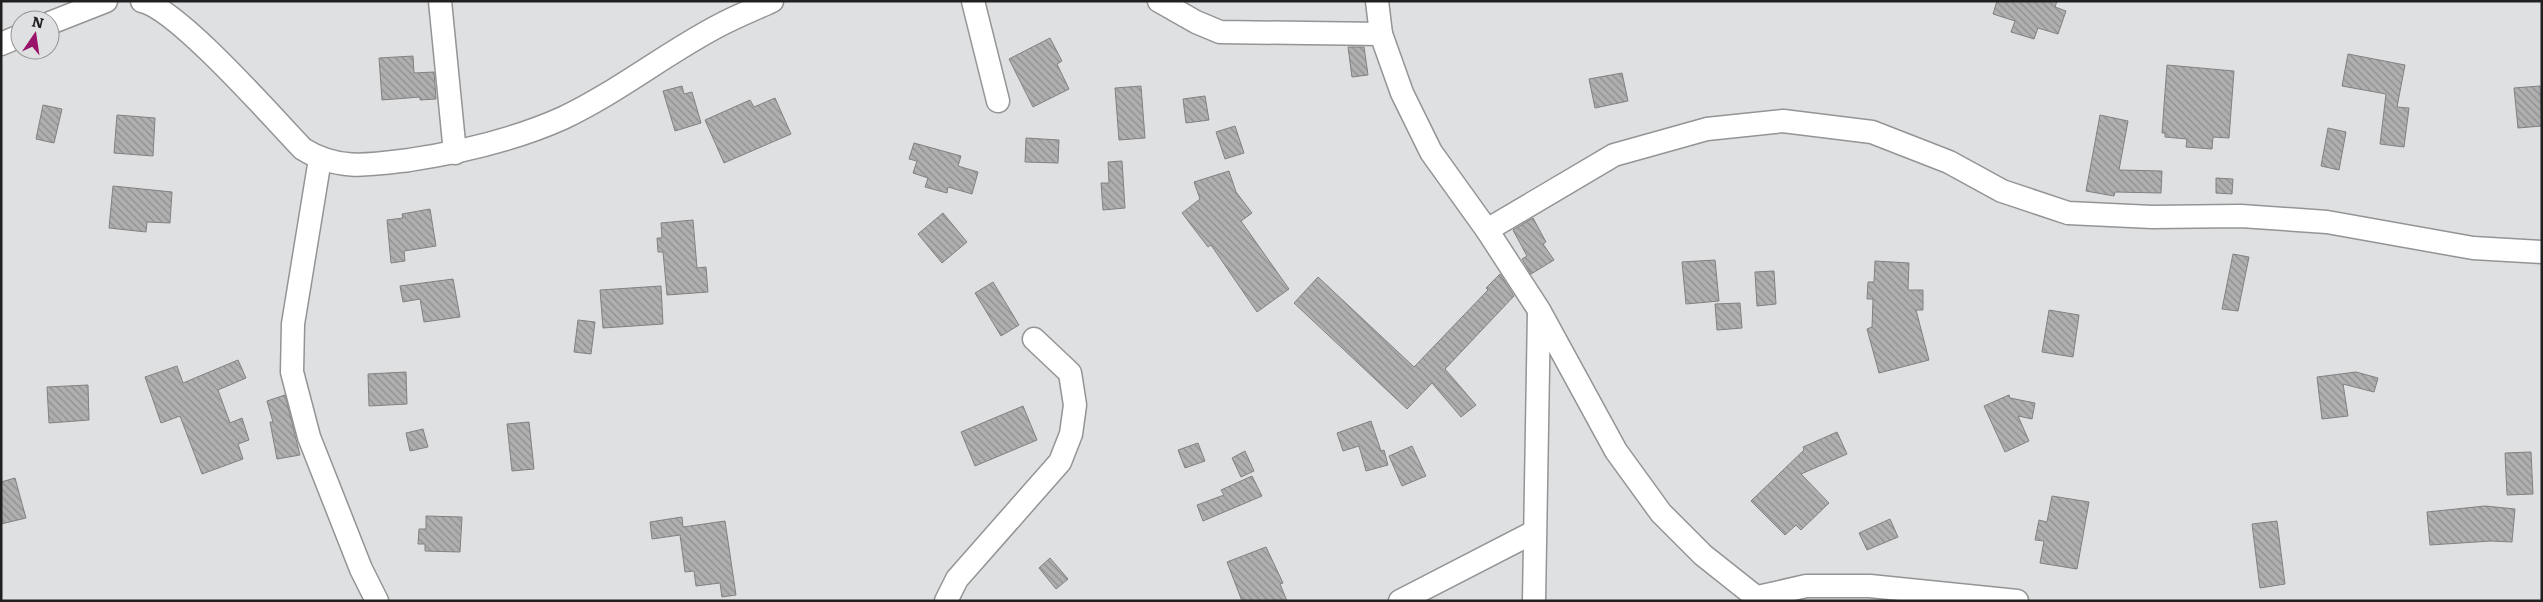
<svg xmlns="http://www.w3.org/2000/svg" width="2543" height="602" font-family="Literata,serif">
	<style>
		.building { fill: url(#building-back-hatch); stroke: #828182 }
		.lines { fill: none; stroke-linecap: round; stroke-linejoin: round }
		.minor-casing { stroke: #939495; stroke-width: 25 }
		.minor { stroke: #fff; stroke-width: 22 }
	</style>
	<defs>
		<pattern id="building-back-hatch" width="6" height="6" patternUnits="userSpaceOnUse" patternTransform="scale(1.25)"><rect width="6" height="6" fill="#b0afb0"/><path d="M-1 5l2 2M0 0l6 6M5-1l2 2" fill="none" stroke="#8f8e8f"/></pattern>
	</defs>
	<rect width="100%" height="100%" fill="#dfe0e2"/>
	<!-- building -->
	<g class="building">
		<path d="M1997,1H2057L2055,7L2066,11L2058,34L2038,28L2034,39L2011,32L2015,21L1993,14Z"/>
		<path d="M1050,38L1062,61L1057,64L1069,89L1033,107L1009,59Z"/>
		<path d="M1348,47H1364L1368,75L1352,77Z"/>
		<path d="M2348,54L2405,65L2397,107L2409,108L2404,147L2380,144L2386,94L2342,86Z"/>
		<path d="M413,56L414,73L434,72L436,99L420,100V97L382,100L379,58Z"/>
		<path d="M2167,65L2234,71L2229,138L2213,137L2212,149L2186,147L2187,139L2165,137V133H2162Z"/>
		<path d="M1622,73L1628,101L1595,108L1589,79Z"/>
		<path d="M682,86L684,94L692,92L701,123L675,131L663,91Z"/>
		<path d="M1141,86L1145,138L1119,140L1115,88Z"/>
		<path d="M2540,86L2542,126L2518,128L2514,88Z"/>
		<path d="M1205,96L1209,120L1186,123L1183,99Z"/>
		<path d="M775,98L791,134L724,163L705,120L750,100L754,107Z"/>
		<path d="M43,105L62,109L54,143L36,139Z"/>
		<path d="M117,115L155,118L153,156L114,153Z"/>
		<path d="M2100,115L2128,121L2119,170L2162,171L2161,193L2115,192L2114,196L2086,191Z"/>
		<path d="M1235,126L1244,153L1225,159L1216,132Z"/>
		<path d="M2328,128L2346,132L2339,170L2321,166Z"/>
		<path d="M1026,138L1059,140L1058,163L1025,162Z"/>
		<path d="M914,143L961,156L958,166L978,172L972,194L948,187L947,193L925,187L928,178L913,173L917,161L909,159Z"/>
		<path d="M1122,161L1125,208L1103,210L1101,183H1109L1108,162Z"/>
		<path d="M1229,171L1236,192L1252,213L1241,221L1289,289L1257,312L1211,245L1208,247L1182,213L1200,199L1194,182Z"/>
		<path d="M2216,178L2233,179L2232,194L2216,193Z"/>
		<path d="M113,186L172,192L170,223L147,222L146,232L109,228Z"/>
		<path d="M430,209L436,246L404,251L405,261L391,263L387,220L403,218L402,214Z"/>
		<path d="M943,213L967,242L942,263L918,234Z"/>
		<path d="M1533,218L1546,242L1543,244L1554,260L1531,274L1522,259L1527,256L1513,230Z"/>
		<path d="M693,220L697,268L706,267L708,292L667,295L663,252H658L657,238H662L661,223Z"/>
		<path d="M2233,254L2249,257L2238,311L2222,309Z"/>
		<path d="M1715,260L1719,301L1686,304L1682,262Z"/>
		<path d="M1875,261L1909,263L1908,290H1923V310H1916L1929,360L1879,373L1867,329L1872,327L1873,299H1867L1868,282H1874Z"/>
		<path d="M1774,271L1776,304L1757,306L1755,272Z"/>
		<path d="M1500,274L1514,296L1445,369L1476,405L1461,417L1432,383L1407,409L1294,303L1318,277L1414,367L1488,290L1486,288Z"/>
		<path d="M453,279L460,317L424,322L420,299L403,302L400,286Z"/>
		<path d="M993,282L1019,325L1001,336L975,293Z"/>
		<path d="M661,286L663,324L603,328L600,290Z"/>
		<path d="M1740,303L1742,328L1717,330L1715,304Z"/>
		<path d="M2049,310L2079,315L2073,357L2042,352Z"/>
		<path d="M578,320L595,322L591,354L574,352Z"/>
		<path d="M238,360L246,378L218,390L230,423L242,418L249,440L238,444L243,459L202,474L180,416L161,423L145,377L177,366L183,383Z"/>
		<path d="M406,372L407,404L369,406L368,374Z"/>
		<path d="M2356,372L2378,378L2374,392L2343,384L2348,416L2322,419L2317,377Z"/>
		<path d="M88,385L89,420L49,423L47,387Z"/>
		<path d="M285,395L300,455L277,459L270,422H273L267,401Z"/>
		<path d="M2009,395L2010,398L2035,403L2032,419L2018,416L2029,441L2005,452L1984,406Z"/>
		<path d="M1023,406L1037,440L975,466L961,432Z"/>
		<path d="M1371,421L1381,451L1384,450L1388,465L1366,471L1359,446L1343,451L1337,433Z"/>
		<path d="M529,422L534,469L512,471L507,424Z"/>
		<path d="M423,429L428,447L410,451L406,433Z"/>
		<path d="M1837,432L1847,454L1801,474L1829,503L1801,530L1796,525L1785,535L1751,501L1804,450L1803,447Z"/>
		<path d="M1198,443L1205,461L1185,468L1178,450Z"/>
		<path d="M1412,446L1426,476L1402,486L1389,456Z"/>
		<path d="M1245,451L1254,471L1241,477L1232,458Z"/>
		<path d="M2531,452L2533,494L2507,495L2505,453Z"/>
		<path d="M1252,476L1262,496L1203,521L1197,505L1224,495L1221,490Z"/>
		<path d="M15,478L26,518L1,524V482Z"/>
		<path d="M2052,496L2089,502L2077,569L2040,563L2044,541L2035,540L2039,520L2047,522Z"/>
		<path d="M2485,506L2515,509L2512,542L2491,541L2430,545L2427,512Z"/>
		<path d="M426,516L462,517L460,552L425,551V544H418L419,529H426Z"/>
		<path d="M682,517L683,527L725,521L736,595L722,597L720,583L696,586L694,571L685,572L680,535L652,539L650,522Z"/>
		<path d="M1890,519L1898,537L1867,550L1859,533Z"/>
		<path d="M2277,521L2285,584L2260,588L2252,524Z"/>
		<path d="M1266,547L1283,583L1280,584L1287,601H1242L1227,562Z"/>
		<path d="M1050,558L1068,579L1056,589L1039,568Z"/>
	</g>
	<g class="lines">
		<!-- minor casing -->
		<g class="minor-casing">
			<g id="minor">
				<path d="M142,1C178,9 273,118 303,149C338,171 370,165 409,160C462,152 514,140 563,118C618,92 666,53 720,25C737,16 755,9 772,1"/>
				<path d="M440,1L455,153"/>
				<path d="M973,1L998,101"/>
				<path d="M1159,1L1196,22L1220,32L1381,34"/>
				<path d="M1377,1L1381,34L1402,93L1431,152L1487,230L1539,310L1616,451L1661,513L1703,555L1761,601"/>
				<path d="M50,23L106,1"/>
				<path d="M1,44L20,36"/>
				<path d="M320,159L293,324L292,372L309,437L361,569L377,601"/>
				<path d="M1487,230L1614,155L1707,129L1783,121L1872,132L1949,162L2002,191L2068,213L2152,217L2241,216L2327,222L2473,248L2542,252"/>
				<path d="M1758,597L1806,586H1870L2017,601"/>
				<path d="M946,601L957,579L1060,462L1071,434L1075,405L1070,373L1034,339"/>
				<path d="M1400,601L1534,532"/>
				<path d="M1534,601L1539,311"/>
			</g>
		</g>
		<!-- minor -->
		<use href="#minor" class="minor"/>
	</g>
	<!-- border -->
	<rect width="2543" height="602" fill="none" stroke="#202021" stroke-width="5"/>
	<!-- north arrow -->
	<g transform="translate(35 35) rotate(13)"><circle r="24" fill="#dfe0e2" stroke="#939395"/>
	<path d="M0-4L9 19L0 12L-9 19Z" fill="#991469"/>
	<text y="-8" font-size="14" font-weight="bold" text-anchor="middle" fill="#202021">N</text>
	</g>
</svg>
